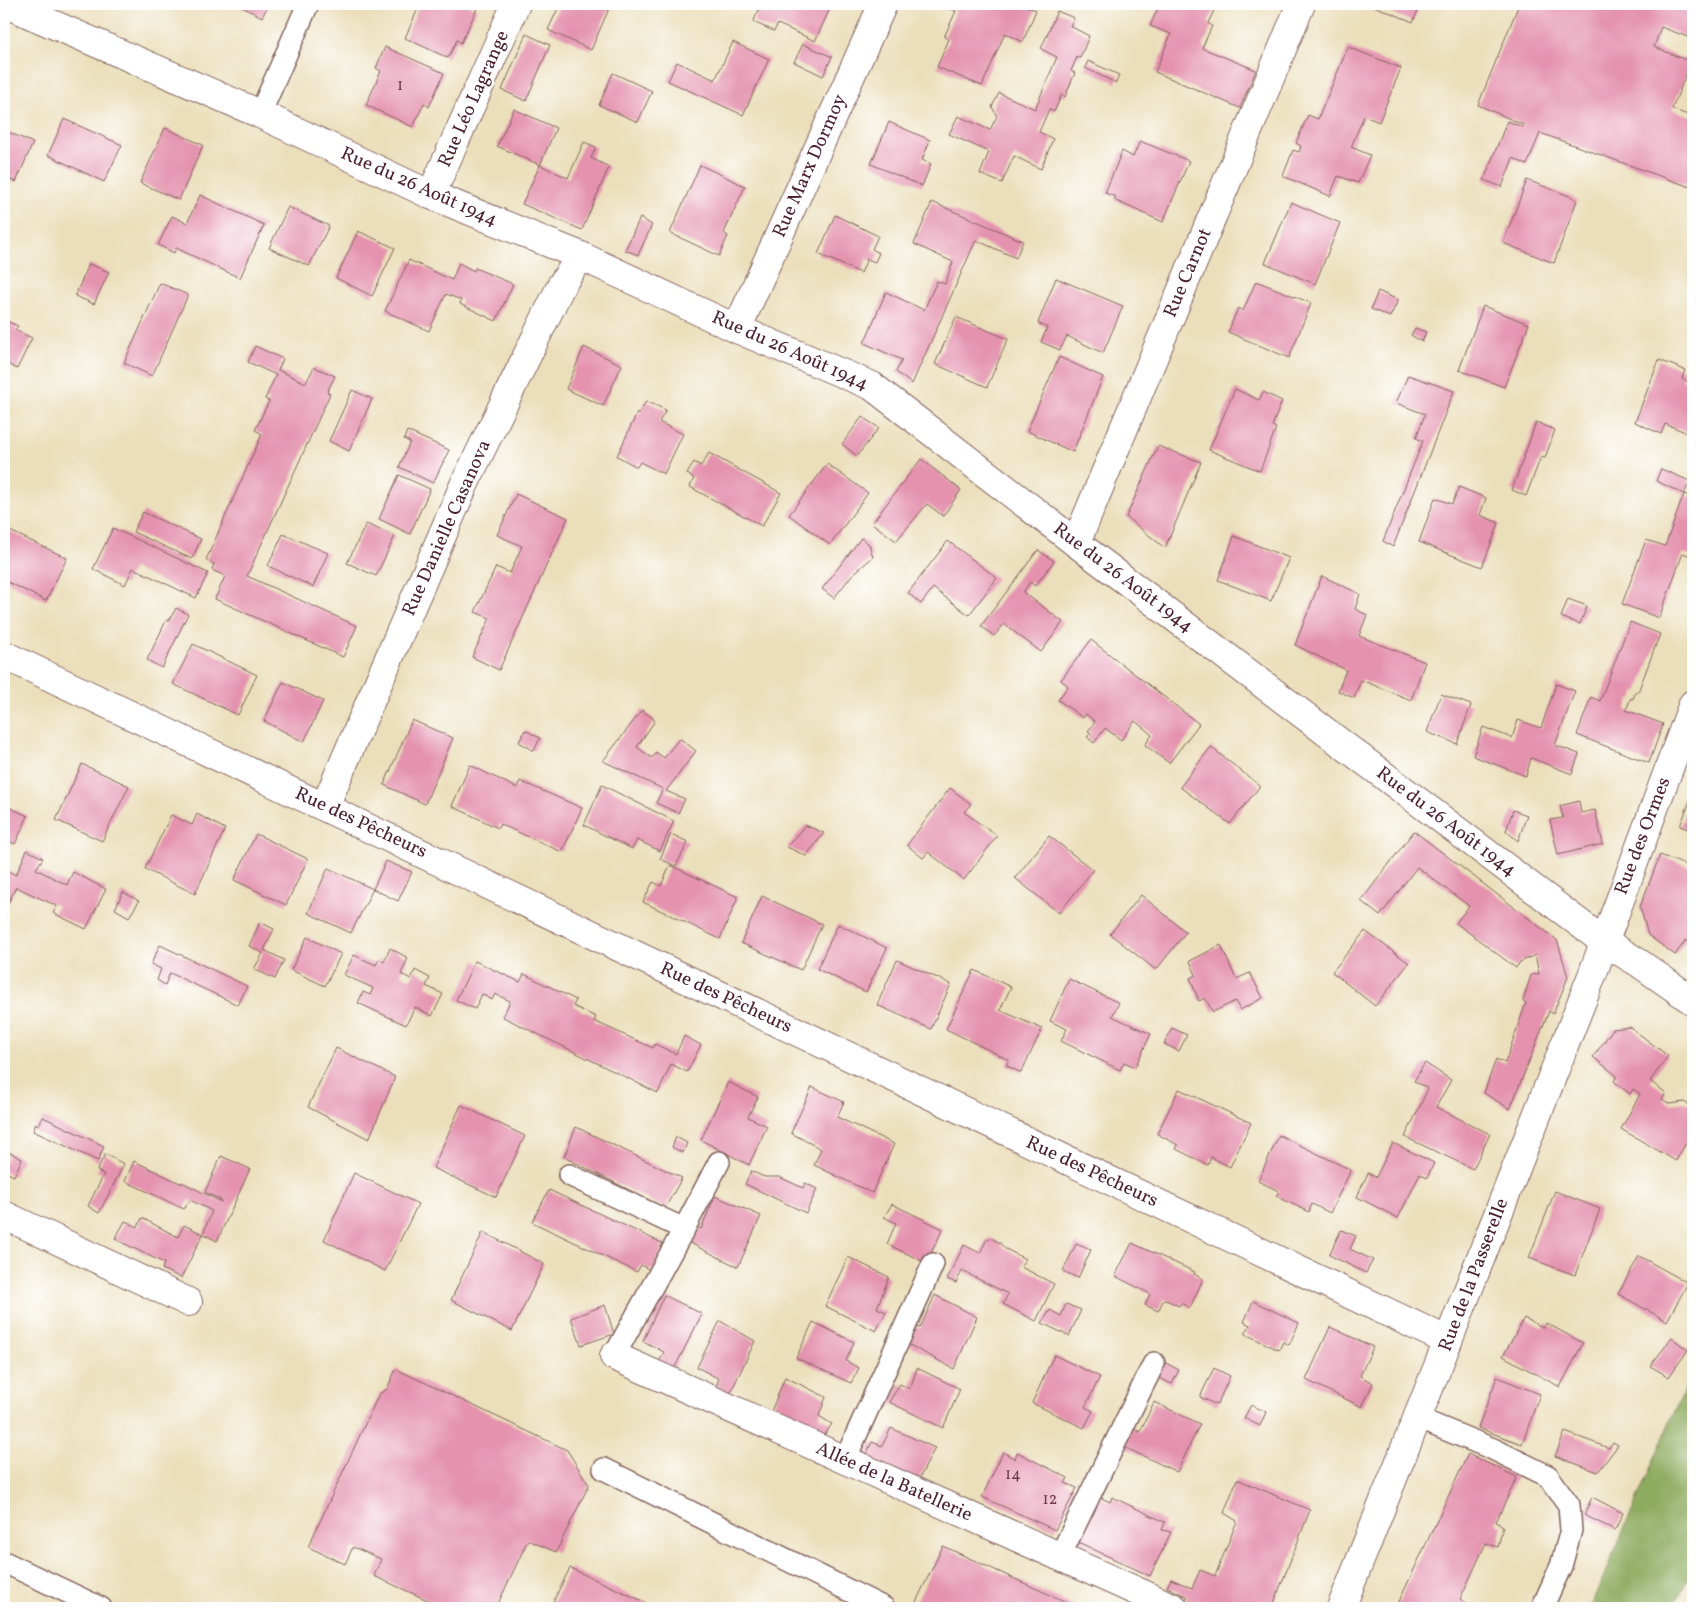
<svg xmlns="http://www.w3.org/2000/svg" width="1697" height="1612" font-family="Vollkorn,serif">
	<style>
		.forest { fill: #8eac60; stroke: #6c6646 }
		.building { fill: #e492ae }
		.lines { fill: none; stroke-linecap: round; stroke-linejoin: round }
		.service-casing { stroke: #82625d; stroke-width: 24 }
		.minor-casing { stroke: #82625d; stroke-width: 30 }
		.service { stroke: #fff; stroke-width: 21 }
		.minor { stroke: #fff; stroke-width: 28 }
		.labels { text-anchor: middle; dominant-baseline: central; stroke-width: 5; stroke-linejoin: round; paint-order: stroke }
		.number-label { font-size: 16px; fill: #703c4c }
		.street-label { font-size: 19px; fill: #4a1f2b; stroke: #fff }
	</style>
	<rect width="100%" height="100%" fill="#fff"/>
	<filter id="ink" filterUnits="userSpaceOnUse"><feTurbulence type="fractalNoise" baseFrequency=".02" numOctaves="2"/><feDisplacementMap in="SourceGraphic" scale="10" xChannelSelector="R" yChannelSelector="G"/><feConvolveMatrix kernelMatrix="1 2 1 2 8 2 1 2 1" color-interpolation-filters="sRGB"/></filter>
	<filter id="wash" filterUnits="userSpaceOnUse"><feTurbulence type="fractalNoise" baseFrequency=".0096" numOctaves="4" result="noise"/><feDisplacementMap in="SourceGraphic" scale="20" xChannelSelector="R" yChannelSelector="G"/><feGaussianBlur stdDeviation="1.12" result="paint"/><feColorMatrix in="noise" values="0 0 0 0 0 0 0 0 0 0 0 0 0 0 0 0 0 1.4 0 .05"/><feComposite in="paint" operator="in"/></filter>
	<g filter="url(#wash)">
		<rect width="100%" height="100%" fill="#ebdfbb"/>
		<!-- forest -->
		<path class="forest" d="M1693,1369V1565L1674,1608H1590Z"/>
		<g id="blocks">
			<!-- building -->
			<g class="building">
				<path d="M236,4H269L262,17Z"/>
				<path d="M420,4H466L477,9L461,43L457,40L448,58L405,38Z"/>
				<path d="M560,4H611L591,50L548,30Z"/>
				<path d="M762,4H780L786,7L788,4H832L815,41L778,24L774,31L753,22Z"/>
				<path d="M940,4H1022L1036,10L1023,42L1005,33L982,86L937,67L949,39L944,37L956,11Z"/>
				<path d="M1160,4H1217L1208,23L1212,26L1202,48L1256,70L1240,108L1155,72L1171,34L1150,26Z"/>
				<path d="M1369,4H1421L1413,22Z"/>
				<path d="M1519,4H1693V39L1661,27L1654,47L1691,62L1672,109L1693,117V188L1540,133L1527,165L1513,158L1502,187L1484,180L1507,121L1523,127L1524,125L1478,105Z"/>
				<path d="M1057,11L1074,18L1070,26L1089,36L1080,58L1077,57L1071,71L1075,73L1065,97L1062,94L1054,112L1049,109L1039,132L1053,139L1041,169L1014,156L1002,183L980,174L989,152L949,134L958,116L990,130L997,116L992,107L999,93L1035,109L1057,57L1041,49Z"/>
				<path d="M526,34L550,45L526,101L502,90Z"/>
				<path d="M733,42L769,59L743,115L668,81L677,62L715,80Z"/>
				<path d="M803,44L832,57L823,76L794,62Z"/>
				<path d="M385,47L444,73L429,107L424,103L413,127L366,105L381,71L376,68Z"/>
				<path d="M1348,47L1401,68L1379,122L1364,116L1351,147L1370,155L1358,183L1338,176L1330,196L1283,176L1293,150L1299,152L1301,146L1296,143L1308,115L1318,119Z"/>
				<path d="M1088,61L1119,75L1116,83L1085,68Z"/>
				<path d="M613,73L652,91L638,122L599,105Z"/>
				<path d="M514,109L556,128L540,165L497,146Z"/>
				<path d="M64,119L122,145L104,182L48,155Z"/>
				<path d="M889,122L930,140L922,160L931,164L922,186L871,164Z"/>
				<path d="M165,128L203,145L179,200L140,183Z"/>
				<path d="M4,130L33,143L16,182L4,177Z"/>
				<path d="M1140,141L1189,161L1163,222L1114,200L1116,197L1105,193L1122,151L1133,157Z"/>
				<path d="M584,142L596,147L591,158L609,167L582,230L522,204L540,165L568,178Z"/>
				<path d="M700,165L745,186L724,233L728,236L719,256L670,233Z"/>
				<path d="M1527,180L1572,197L1577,200L1554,263L1503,243Z"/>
				<path d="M200,195L264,225L240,278L176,248L174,253L158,245L172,216L187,223Z"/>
				<path d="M932,202L1023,241L1016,258L976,240L912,384L896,372L902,360L864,343L886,292L924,310L937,281L945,284L953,262L914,244Z"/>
				<path d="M1291,202L1340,223L1315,284L1265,263Z"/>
				<path d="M288,207L329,226L309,266L269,248Z"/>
				<path d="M835,215L878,236L872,249L879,253L875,262L867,259L861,273L818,254Z"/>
				<path d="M640,218L652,225L638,255L625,250Z"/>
				<path d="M358,231L395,248L372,296L336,278Z"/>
				<path d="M409,260L452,280L459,263L474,271L475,268L513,284L496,321L460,304L461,300L446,294L429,331L385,311Z"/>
				<path d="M89,264L109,272L94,304L75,296Z"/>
				<path d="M1056,278L1123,306L1103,353L1067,336L1060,350L1041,342L1047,328L1038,323Z"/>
				<path d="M1256,281L1311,303L1289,358L1228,332L1238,308L1243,311Z"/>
				<path d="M160,283L188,295L152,376L124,363Z"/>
				<path d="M1378,291L1398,300L1390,317L1371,309Z"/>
				<path d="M1483,306L1529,324L1504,387L1459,370Z"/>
				<path d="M956,317L1008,339L987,387L935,364Z"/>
				<path d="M1693,318V334L1688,332Z"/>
				<path d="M4,320L18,326L15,330L32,338L17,369L4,362Z"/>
				<path d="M1415,328L1426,332L1422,342L1411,335Z"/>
				<path d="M255,346L283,359L278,370L306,383L314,367L335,376L327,392L330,394L247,576L357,626L343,657L215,599L225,576L212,570L214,564L206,560L262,434L255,430L269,401L265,399L276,375L248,362Z"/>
				<path d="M584,347L622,365L603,406L566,389Z"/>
				<path d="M1059,357L1103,377L1073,452L1027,431Z"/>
				<path d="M1659,360L1685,370L1682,379L1693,384V435L1665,424L1661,434L1635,422Z"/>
				<path d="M1408,375L1454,391L1393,547L1383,541L1423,441L1416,438L1425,414L1396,403Z"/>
				<path d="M1235,389L1259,400L1263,392L1282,401L1272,426L1276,428L1260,471L1209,450Z"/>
				<path d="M352,390L372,399L349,451L329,441Z"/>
				<path d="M646,401L666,410L659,422L683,434L664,474L640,462L637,467L617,456L637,413L639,414Z"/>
				<path d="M862,417L879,428L857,456L842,444Z"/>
				<path d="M1536,422L1555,430L1545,458L1541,457L1526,496L1512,490Z"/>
				<path d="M407,431L449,450L433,483L399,467L410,442L404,439Z"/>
				<path d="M1158,446L1201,462L1165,548L1126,517Z"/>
				<path d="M709,453L781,493L762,526L690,487L694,478L687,474L694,462L701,466Z"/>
				<path d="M921,459L961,490L943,516L927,504L896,541L872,523Z"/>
				<path d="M827,464L868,493L830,545L789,515Z"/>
				<path d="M1661,469L1690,481L1684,494L1656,481Z"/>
				<path d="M399,475L430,489L410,534L379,519Z"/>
				<path d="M1459,487L1486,498L1480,515L1499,523L1482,567L1419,542L1435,498L1452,504Z"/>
				<path d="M516,494L568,518L499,670L472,657L490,618L475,612L496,567L510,573L522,546L497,535Z"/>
				<path d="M1684,494L1693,498V557L1683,553L1659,618L1622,604L1646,540L1665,546Z"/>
				<path d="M143,512L201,539L192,559L133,532Z"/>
				<path d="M366,524L395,536L376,576L347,563Z"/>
				<path d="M113,528L208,573L196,598L133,568L125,585L93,569Z"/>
				<path d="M10,531L67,558L46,601L4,580V546Z"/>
				<path d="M283,534L328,553L313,587L268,566Z"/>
				<path d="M1234,536L1289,558L1271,601L1218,580Z"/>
				<path d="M861,538L869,544L873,557L852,575L834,598L822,589Z"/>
				<path d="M948,541L997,578L969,615L933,588L921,604L908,593Z"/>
				<path d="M1038,550L1054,561L1035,586L1030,582L1023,592L1063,622L1041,652L1004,624L994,636L981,626Z"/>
				<path d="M1322,576L1360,594L1355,609L1367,615L1359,636L1425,662L1411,700L1361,680L1354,698L1338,691L1346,670L1295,645Z"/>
				<path d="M1568,599L1587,606L1580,624L1561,617Z"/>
				<path d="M176,608L188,614L162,668L147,660L167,619L169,621Z"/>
				<path d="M1630,622L1660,634L1638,692L1636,691L1633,699L1631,698L1626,710L1663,724L1649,763L1577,735L1591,697L1600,701Z"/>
				<path d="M1091,640L1199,724L1169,763L1145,745L1152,735L1135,721L1121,740L1105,728L1094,743L1087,737L1091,733L1088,731L1095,722L1086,714L1083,718L1058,700L1068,686L1061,680Z"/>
				<path d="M193,644L257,675L238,715L173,684Z"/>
				<path d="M283,682L323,701L304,742L264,721Z"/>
				<path d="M1556,684L1575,691L1555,745L1579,754L1572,774L1531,758L1526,776L1473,756L1483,727L1512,738L1518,720L1541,728Z"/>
				<path d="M1441,694L1471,705L1457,744L1427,732Z"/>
				<path d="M642,710L654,719V722L637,747L652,758L656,752L664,758L677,741L681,739L696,751L666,791L685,799L678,813L656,803L663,789L603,761Z"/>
				<path d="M412,720L453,738L425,804L384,785Z"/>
				<path d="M525,730L540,738L534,751L519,742Z"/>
				<path d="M1211,747L1260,786L1230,824L1180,787Z"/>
				<path d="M82,764L129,786L102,841L56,820Z"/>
				<path d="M470,765L517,788L520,781L582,808L562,852L500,824L498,828L452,806Z"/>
				<path d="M602,785L674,821L660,851L637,840L632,849L584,825Z"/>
				<path d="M950,788L971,804L964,812L997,836L964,880L928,852L923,858L907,845Z"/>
				<path d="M1693,793V831L1680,826Z"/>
				<path d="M1579,801L1581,813L1595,810L1603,844L1558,855L1550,820L1563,818L1560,806Z"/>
				<path d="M4,805L28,816L15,844L4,839Z"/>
				<path d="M1513,810L1527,815L1518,841L1506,831Z"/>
				<path d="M197,814L225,829L195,894L145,869L171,815L192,825Z"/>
				<path d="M805,825L824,833L806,856L787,847Z"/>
				<path d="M1414,831L1557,940L1558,943L1568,977L1553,1014L1549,1011L1510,1109L1484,1093L1496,1059L1505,1063L1526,1003L1523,1001L1531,975L1539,974L1535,955L1520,962L1516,968L1456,923L1469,906L1417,867L1380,916L1361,901Z"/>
				<path d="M256,834L308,859L286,905L234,880Z"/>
				<path d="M671,834L688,842L676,866L660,859Z"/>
				<path d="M1049,836L1093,870L1059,913L1015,878Z"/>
				<path d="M27,850L43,858L36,869L67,885L73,872L106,889L86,929L53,913L57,906L16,887L4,912V869L16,875Z"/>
				<path d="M1660,855L1693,868V946L1686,940L1675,955L1648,935L1640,907Z"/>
				<path d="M386,861L412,872L398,901L373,889Z"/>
				<path d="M670,865L738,897L720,939L643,902L653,882L661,886Z"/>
				<path d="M328,868L373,889L351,933L308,913Z"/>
				<path d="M123,892L139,901L129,917L115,909Z"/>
				<path d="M1141,895L1186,932L1156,970L1110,934Z"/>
				<path d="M762,896L822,924L801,970L741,943Z"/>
				<path d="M260,922L274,929L264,950L284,960L275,979L254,969L263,953L249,946Z"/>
				<path d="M838,924L887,948L866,992L817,969Z"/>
				<path d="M1365,931L1409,963L1375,1006L1332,972Z"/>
				<path d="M307,937L341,954L325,986L291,970Z"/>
				<path d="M160,945L247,986L238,1005L170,973L165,985L157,980L161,969L151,964Z"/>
				<path d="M1221,945L1236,979L1250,973L1263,998L1240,1010L1235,1001L1213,1012L1205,998L1199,1001L1190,978L1196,975L1190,961Z"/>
				<path d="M390,948L408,958L401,974L411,979L415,970L430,978L426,986L443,994L432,1016L415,1007L406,1025L358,1003L363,992L370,995L373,988L344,975L354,955L376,965L379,959L384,962Z"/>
				<path d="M897,960L951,984L931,1029L877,1005Z"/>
				<path d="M475,961L520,982L524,974L576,1000L573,1006L596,1017L594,1021L653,1048L655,1044L676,1054L684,1036L701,1045L687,1072L671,1064L658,1093L503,1017L510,1001L495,994L492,1000L482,994L475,1009L456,1000Z"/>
				<path d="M974,970L1011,987L1000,1010L1042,1029L1021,1073L1006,1065L1009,1060L946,1029Z"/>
				<path d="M1069,979L1119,1003L1112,1016L1151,1034L1135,1067L1124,1062L1120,1070L1061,1041L1067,1029L1050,1021Z"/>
				<path d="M1630,1027L1668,1056L1650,1081L1666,1093L1662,1099L1670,1104L1684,1102L1693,1107V1130L1676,1161L1621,1129L1640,1094L1633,1089L1630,1094L1614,1081L1617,1076L1593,1057L1613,1029Z"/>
				<path d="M1172,1028L1187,1035L1179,1051L1164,1044Z"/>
				<path d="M336,1048L395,1077L369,1139L308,1107Z"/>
				<path d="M1425,1063L1451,1080L1436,1107L1490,1134L1473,1169L1405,1137L1428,1089L1414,1081Z"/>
				<path d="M728,1082L758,1097L748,1117L767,1126L749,1165L701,1140Z"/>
				<path d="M812,1087L844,1102L837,1117L894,1144L872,1193L814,1165L821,1149L791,1133Z"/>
				<path d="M1179,1089L1251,1123L1230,1167L1211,1157L1208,1165L1176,1149L1178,1145L1157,1134Z"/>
				<path d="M461,1105L525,1136L496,1197L433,1168Z"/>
				<path d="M43,1117L104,1146L98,1161L33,1131L36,1123L39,1125Z"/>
				<path d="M576,1127L682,1178L665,1208L564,1157Z"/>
				<path d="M1279,1135L1351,1170L1330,1213L1312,1204L1309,1212L1276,1196L1279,1191L1258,1181Z"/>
				<path d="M676,1137L687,1143L683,1153L672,1147Z"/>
				<path d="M1393,1143L1434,1163L1427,1178L1420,1174L1398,1218L1357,1197L1368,1173L1376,1177Z"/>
				<path d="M9,1152L22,1159L14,1176L4,1171V1164Z"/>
				<path d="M105,1154L124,1164L99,1213L88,1206L104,1174L97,1171Z"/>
				<path d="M221,1156L250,1169L217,1241L203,1234L181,1278L162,1269L164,1263L115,1239L125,1221L138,1227L142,1218L178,1237L184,1225L203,1234L212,1211L190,1200L184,1209L125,1181L134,1161L182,1184V1182L221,1202V1200L205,1192Z"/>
				<path d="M751,1171L764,1177H779L803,1188L805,1183L817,1189L806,1213L745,1184Z"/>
				<path d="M354,1173L418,1204L385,1271L324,1240Z"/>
				<path d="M549,1190L664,1244L653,1272L641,1265L637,1272L532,1222Z"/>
				<path d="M1555,1191L1600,1209L1575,1275L1529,1258Z"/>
				<path d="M715,1196L761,1216L738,1267L686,1241L695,1226L701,1229Z"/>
				<path d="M892,1204L943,1229L926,1263L887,1244L896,1223L884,1217Z"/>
				<path d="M1341,1230L1356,1236L1350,1249L1373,1260L1366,1273L1329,1255Z"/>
				<path d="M483,1232L544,1264L512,1331L451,1300Z"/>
				<path d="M991,1238L1000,1243L1004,1248L1025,1259L1021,1267L1054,1284L1036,1321L1003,1304L1008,1294L962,1271L956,1283L947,1279L964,1245L980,1253L987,1239Z"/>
				<path d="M1132,1243L1195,1272L1194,1274L1203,1279L1190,1308L1181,1303L1179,1306L1164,1299L1158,1311L1145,1305L1150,1294L1115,1276Z"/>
				<path d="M1076,1244L1091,1250L1078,1278L1063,1271Z"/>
				<path d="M1639,1256L1688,1283L1667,1321L1618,1294Z"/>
				<path d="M848,1257L889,1277L877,1308L886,1312L876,1331L825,1306Z"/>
				<path d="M664,1295L702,1314L674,1369L659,1362L664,1352L643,1341Z"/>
				<path d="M935,1295L977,1317L954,1369L906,1343L915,1326L920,1328Z"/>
				<path d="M1253,1301L1299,1323L1289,1345L1283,1342L1279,1350L1245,1334L1250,1325L1244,1322Z"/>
				<path d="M1066,1304L1081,1310L1069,1336L1042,1323L1050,1310L1061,1316Z"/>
				<path d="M605,1305L614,1334L581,1345L571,1318Z"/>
				<path d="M1524,1318L1544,1328L1546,1323L1583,1343L1560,1387L1503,1356Z"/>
				<path d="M720,1321L755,1341L729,1396L715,1388L719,1379L697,1367Z"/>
				<path d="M813,1322L854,1342L846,1361L859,1368L851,1383L796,1358Z"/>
				<path d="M1330,1327L1373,1347L1360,1376L1373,1383L1362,1407L1306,1380Z"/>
				<path d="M1672,1338L1688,1350L1669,1377L1650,1366Z"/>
				<path d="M1054,1355L1100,1377L1085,1407L1093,1411L1084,1428L1032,1403Z"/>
				<path d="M1164,1362L1179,1370L1172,1384L1157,1377Z"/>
				<path d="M917,1368L960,1389L943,1428L889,1402L900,1384L910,1389Z"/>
				<path d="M1214,1368L1230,1376L1217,1405L1200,1397Z"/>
				<path d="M396,1369L567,1450L589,1485L556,1552L528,1540L496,1608H445L374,1576L381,1559L353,1547L345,1564L308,1547L379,1394L387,1389Z"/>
				<path d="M785,1377L826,1397L819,1416L832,1424L822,1438L770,1414Z"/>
				<path d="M1497,1377L1540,1394L1522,1444L1478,1428Z"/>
				<path d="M1154,1402L1200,1424L1177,1472L1122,1446L1131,1427L1140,1432Z"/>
				<path d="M1251,1405L1266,1412L1260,1426L1244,1418Z"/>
				<path d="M891,1428L935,1448L917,1483L864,1458L872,1442L882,1446Z"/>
				<path d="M1565,1432L1609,1448L1613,1442L1618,1445L1598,1472L1555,1456Z"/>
				<path d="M1003,1452L1015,1459L1017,1452L1068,1478L1065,1483L1077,1488L1055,1530L982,1497Z"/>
				<path d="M1468,1454L1517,1477L1496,1522L1503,1526L1498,1547L1486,1543L1460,1599L1466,1603L1465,1608H1396Z"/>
				<path d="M1237,1479L1310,1510L1272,1608H1205L1185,1600L1188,1597L1167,1587L1171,1579L1192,1588L1200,1570L1215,1576L1237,1521L1224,1513Z"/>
				<path d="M1097,1496L1110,1502L1112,1497L1165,1522L1162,1530L1171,1532L1150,1576L1076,1541Z"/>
				<path d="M1592,1497L1623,1513L1615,1530L1584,1515Z"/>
				<path d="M943,1546L1006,1575L1075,1606L1074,1608H913Z"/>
				<path d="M570,1568L645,1602L642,1608H550Z"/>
			</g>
		</g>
	</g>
	<g filter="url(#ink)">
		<use href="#blocks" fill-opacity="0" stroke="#82625d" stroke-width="1"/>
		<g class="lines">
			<!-- service casing -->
			<g class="service-casing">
				<g id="service">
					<path d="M260,114L308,4"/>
					<path d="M569,1175L684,1229"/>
					<path d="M614,1356L684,1229L719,1162"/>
					<path d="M1417,1418L1493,1449L1548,1476L1569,1505L1571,1530L1561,1566L1542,1608"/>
					<path d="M845,1460L933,1264"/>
					<path d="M604,1469L884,1608"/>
					<path d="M1060,1556L1154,1363"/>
					<path d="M4,1562L101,1608"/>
				</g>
			</g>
			<!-- minor casing -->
			<g class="minor-casing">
				<g id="minor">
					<path d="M6,4L260,114L431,195L581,256L737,329L872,386L1076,543L1603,941L1639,963L1693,1001"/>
					<path d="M431,195L516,4"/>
					<path d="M737,329L883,4"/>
					<path d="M1076,543L1301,4"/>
					<path d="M4,655L1448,1341"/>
					<path d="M325,806L464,485L562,284L581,256"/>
					<path d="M4,1215L188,1302"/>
					<path d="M614,1356L1174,1608"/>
					<path d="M1341,1608L1448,1341L1591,978L1693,704"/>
				</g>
			</g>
			<!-- service -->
			<use href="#service" class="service"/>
			<!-- minor -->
			<use href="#minor" class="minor"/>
		</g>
	</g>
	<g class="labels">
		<!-- number labels -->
		<g class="number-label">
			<text x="400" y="86">1</text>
			<text x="1013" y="1475">14</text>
			<text x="1050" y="1500">12</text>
		</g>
		<!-- street labels -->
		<g class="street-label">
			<text transform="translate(474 99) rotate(-66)">Rue Léo Lagrange</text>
			<text transform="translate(810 166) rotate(-66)">Rue Marx Dormoy</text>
			<text transform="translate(419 187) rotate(24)">Rue du 26 Août 1944</text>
			<text transform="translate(1188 273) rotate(-67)">Rue Carnot</text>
			<text transform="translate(790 351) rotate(24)">Rue du 26 Août 1944</text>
			<text transform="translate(447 528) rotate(-66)">Rue Danielle Casanova</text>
			<text transform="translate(1123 578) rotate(37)">Rue du 26 Août 1944</text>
			<text transform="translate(1446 822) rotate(37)">Rue du 26 Août 1944</text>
			<text transform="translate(361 823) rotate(25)">Rue des Pêcheurs</text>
			<text transform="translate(1643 836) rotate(-69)">Rue des Ormes</text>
			<text transform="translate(726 998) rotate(25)">Rue des Pêcheurs</text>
			<text transform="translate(1092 1172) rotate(25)">Rue des Pêcheurs</text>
			<text transform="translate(1474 1275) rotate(-69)">Rue de la Passerelle</text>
			<text transform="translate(894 1482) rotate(24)">Allée de la Batellerie</text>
		</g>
	</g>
	<!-- margin -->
	<rect width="1697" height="1612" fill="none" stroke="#fff" stroke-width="20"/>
</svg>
